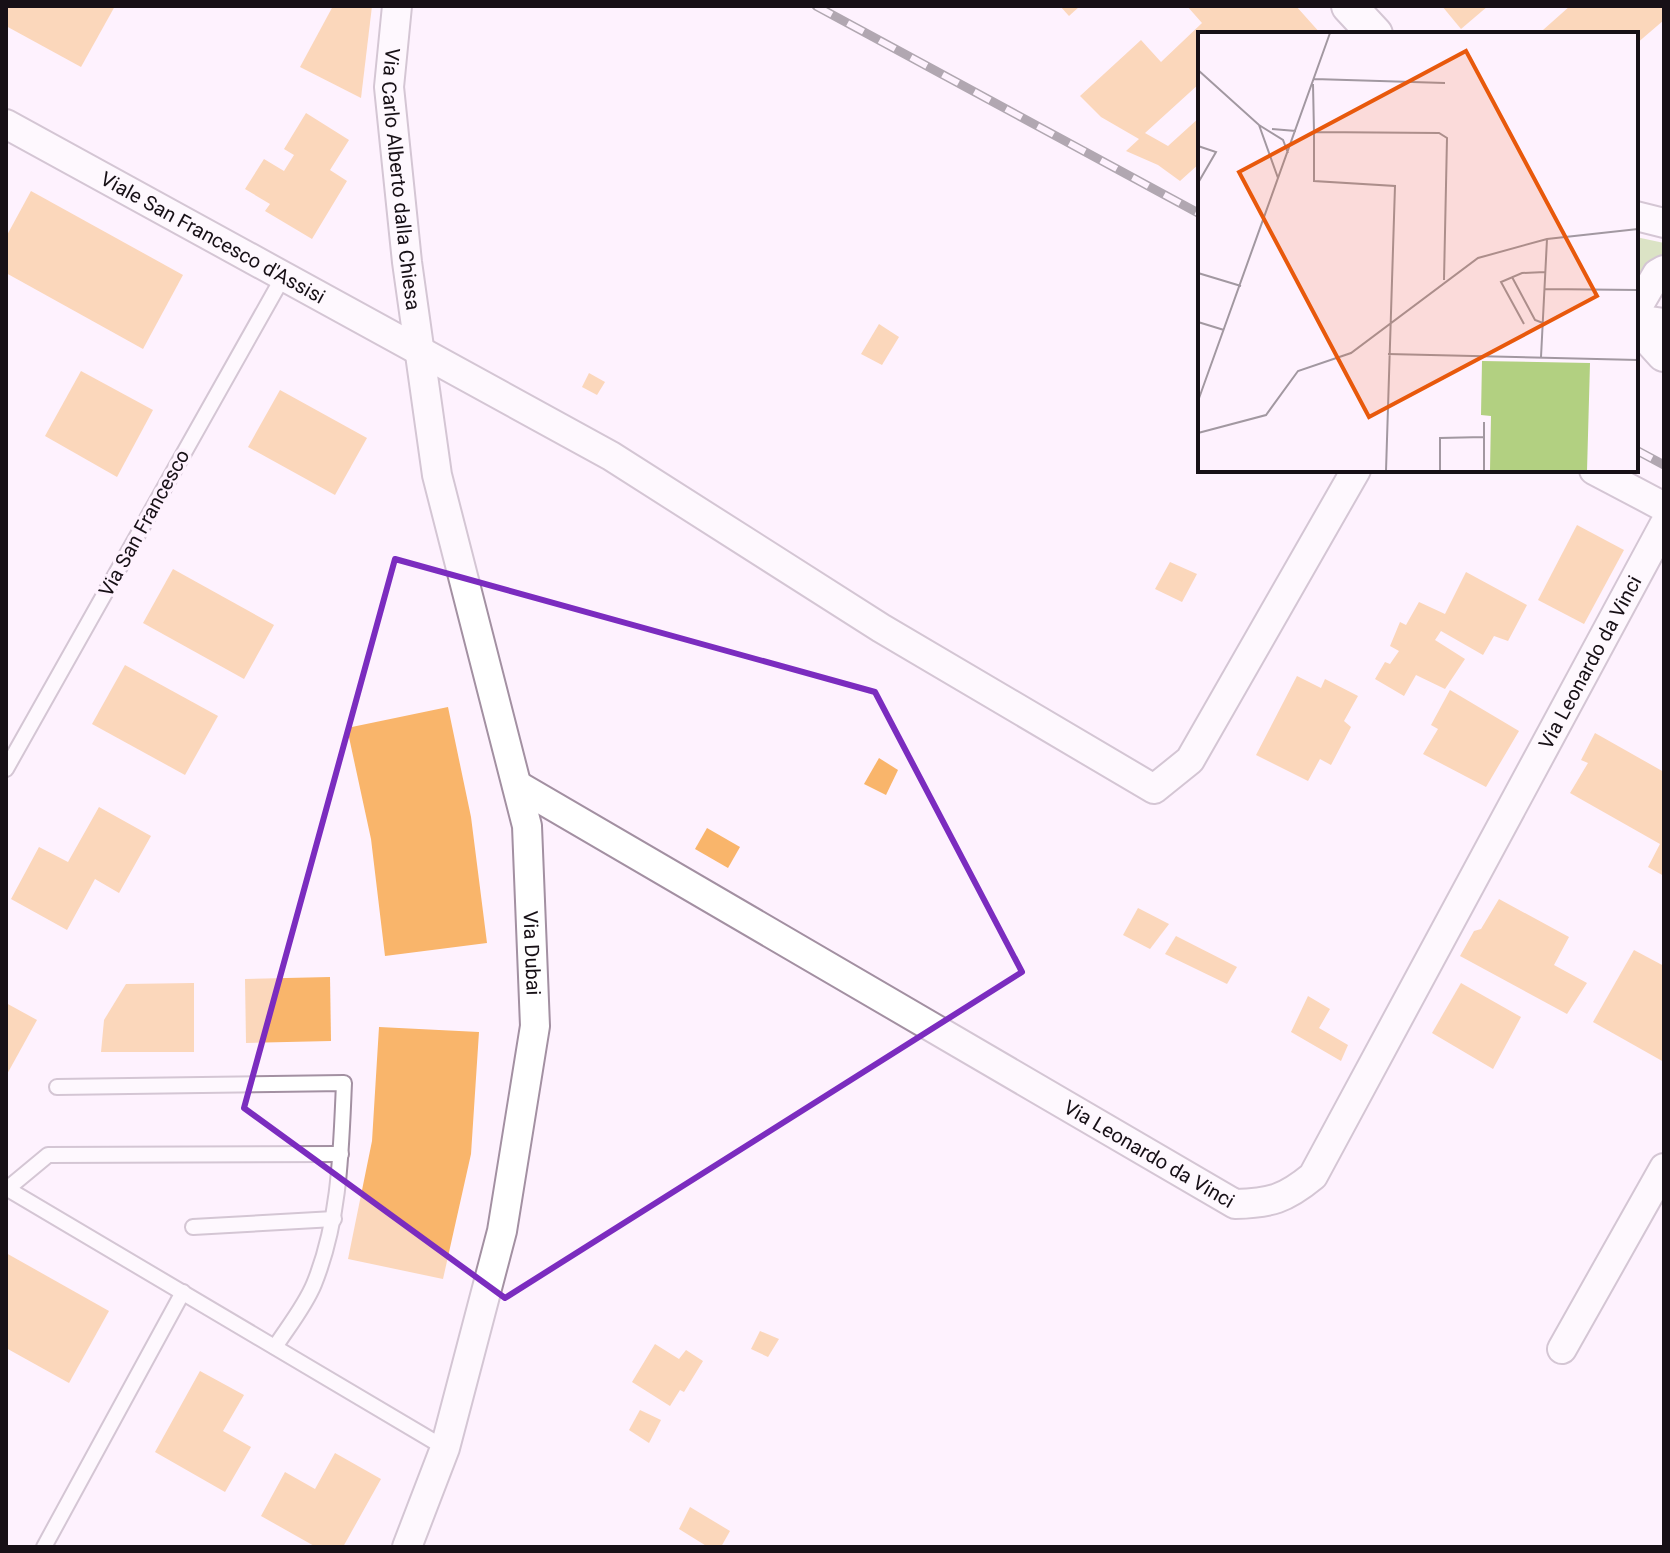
<svg xmlns="http://www.w3.org/2000/svg" width="1670" height="1553" font-family="Roboto,sans-serif">
	<style>
		.green { fill: #b2d081 }
		.building { fill: #f9b56b }
		.lines { fill: none; stroke-linecap: round; stroke-linejoin: round }
		.service-casing { stroke: #a390a2; stroke-width: 18 }
		.minor-casing { stroke: #a390a2; stroke-width: 32 }
		.tertiary-casing { stroke: #a390a2; stroke-width: 38 }
		.service { stroke: #fff; stroke-width: 14 }
		.minor { stroke: #fff; stroke-width: 28 }
		.tertiary { stroke: #fff; stroke-width: 34 }
		.rail-casing { stroke: #544c54; stroke-width: 9 }
		.rail { stroke: #fef2fe; stroke-width: 6; stroke-dasharray: 18; stroke-linecap: butt }
		.marked { fill: none; stroke: #7b2cbf; stroke-width: 6; stroke-linejoin: round }
		.labels { text-anchor: middle; dominant-baseline: central; stroke-width: 7; stroke-linejoin: round; paint-order: stroke }
		.street-label { font-size: 20px; fill: #171016; stroke: #fef2fe }
		.inset-road { fill: none; stroke: #a298a1; stroke-width: 2 }
		.view { fill: #e8590c; fill-opacity: 0.15; stroke: #e8590c; stroke-width: 4 }
		.inset-edge { fill: none; stroke: #171016; stroke-width: 4 }
	</style>
	<rect width="100%" height="100%" fill="#fef2fe"/>
	<!-- green -->
	<path class="green" d="M1636,237L1664,243V257L1636,275Z"/>
	<!-- building -->
	<g class="building">
		<path d="M6,6H115L81,67L6,26Z"/>
		<path d="M333,6H372L361,98L300,67Z"/>
		<path d="M1060,6H1080L1069,16Z"/>
		<path d="M1187,6H1296L1321,34H1200V83L1145,133L1168,146L1200,117V163L1180,181L1158,165L1126,151L1139,139L1101,117L1080,96L1141,40L1161,62L1202,23Z"/>
		<path d="M1442,6H1488L1461,29Z"/>
		<path d="M1570,6H1664V20L1636,44V34H1546L1543,30Z"/>
		<path d="M306,113L349,140L330,170L347,181L312,239L265,211L270,204L245,189L264,159L284,171L294,155L284,149Z"/>
		<path d="M31,191L183,275L143,349L6,273V237Z"/>
		<path d="M879,324L899,337L882,365L861,354Z"/>
		<path d="M81,371L153,410L117,477L45,436Z"/>
		<path d="M589,373L605,382L597,395L582,387Z"/>
		<path d="M280,390L367,438L335,495L248,447Z"/>
		<path d="M1577,525L1624,550L1584,624L1538,600Z"/>
		<path d="M1170,562L1197,574L1182,602L1155,589Z"/>
		<path d="M173,569L274,625L244,679L143,623Z"/>
		<path d="M1466,572L1527,605L1508,641L1494,636L1483,655L1441,631L1435,640L1465,659L1445,689L1416,675L1404,696L1375,679L1385,662L1390,664L1399,651L1390,646L1400,622L1406,625L1419,602L1445,614Z"/>
		<path d="M125,665L218,716L185,775L92,724Z"/>
		<path d="M1297,676L1321,688L1325,679L1358,696L1344,721L1351,727L1331,765L1320,759L1308,781L1256,755Z"/>
		<path d="M1450,690L1519,731L1486,787L1423,754L1438,729L1431,725Z"/>
		<path d="M448,707L471,817L487,943L385,956L371,839L347,728Z"/>
		<path d="M1595,733L1664,772V876L1648,867L1660,844L1570,793L1588,763L1581,760Z"/>
		<path d="M879,758L898,770L886,795L864,784Z"/>
		<path d="M99,807L151,836L119,893L95,879L67,930L11,899L39,847L68,862Z"/>
		<path d="M707,828L740,847L728,868L695,849Z"/>
		<path d="M1499,899L1569,937L1554,965L1587,983L1567,1014L1460,956L1474,931L1481,929Z"/>
		<path d="M1138,908L1169,924L1150,949L1123,935Z"/>
		<path d="M1176,936L1237,967L1227,984L1165,954Z"/>
		<path d="M1634,950L1664,966V1062L1593,1022Z"/>
		<path d="M330,977L331,1041L246,1043L245,979Z"/>
		<path d="M194,983V1052H101L104,1020L126,984Z"/>
		<path d="M1461,983L1521,1017L1493,1069L1432,1033Z"/>
		<path d="M1308,996L1330,1009L1319,1028L1348,1045L1341,1061L1291,1032Z"/>
		<path d="M6,1003L37,1020L6,1076Z"/>
		<path d="M379,1027L479,1032L471,1154L443,1279L348,1259L372,1141Z"/>
		<path d="M6,1253L109,1311L69,1383L6,1348Z"/>
		<path d="M760,1331L779,1339L768,1357L751,1349Z"/>
		<path d="M655,1344L679,1359L686,1350L703,1361L684,1392L680,1390L670,1406L632,1382Z"/>
		<path d="M200,1371L244,1395L223,1431L251,1447L225,1492L155,1452Z"/>
		<path d="M640,1410L661,1420L649,1443L629,1430Z"/>
		<path d="M335,1453L381,1479L343,1547H316L261,1516L285,1472L315,1489Z"/>
		<path d="M690,1507L730,1531L721,1547H708L679,1529Z"/>
	</g>
	<g class="lines">
		<!-- service casing -->
		<g class="service-casing">
			<g id="service">
				<path d="M6,769L283,277"/>
				<path d="M57,1087L344,1083C341,1151 340,1220 314,1284C305,1306 288,1327 275,1347"/>
				<path d="M6,1188L445,1448"/>
				<path d="M7,1189L48,1155L341,1154"/>
				<path d="M193,1227L334,1219"/>
				<path d="M44,1547L183,1292"/>
			</g>
		</g>
		<!-- minor casing -->
		<g class="minor-casing">
			<g id="minor">
				<path id="s1" d="M397,6L389,87L407,262L437,475L527,826L535,1026L502,1231L445,1448L407,1547"/>
				<path id="s2" d="M6,124L611,456L881,628L1154,789L1190,760L1356,470"/>
				<path d="M1636,216L1664,223"/>
				<path d="M1636,310L1657,274L1664,270"/>
				<path d="M1636,319L1664,323"/>
				<path d="M1594,470L1664,507"/>
				<path id="s3" d="M517,785L1235,1204C1271,1203 1285,1199 1313,1176L1664,525"/>
				<path d="M1562,1349L1664,1168"/>
			</g>
		</g>
		<!-- tertiary casing -->
		<g class="tertiary-casing">
			<g id="tertiary">
				<path d="M1349,6L1375,34"/>
				<path d="M1636,323L1664,354"/>
			</g>
		</g>
		<!-- service -->
		<use href="#service" class="service"/>
		<!-- minor -->
		<use href="#minor" class="minor"/>
		<!-- tertiary -->
		<use href="#tertiary" class="tertiary"/>
		<!-- rail casing -->
		<g class="rail-casing">
			<g id="rail">
				<path d="M816,6L1200,214"/>
				<path d="M1636,450L1664,465"/>
			</g>
		</g>
		<!-- rail -->
		<use href="#rail" class="rail"/>
	</g>
	<!-- marked area -->
	<path d="M0 0H1670V1553H0ZM395,559L875,692L1022,972L505,1298L244,1108Z" fill="#fef2fe" fill-opacity=".55" fill-rule="evenodd"/>
	<path class="marked" d="M395,559L875,692L1022,972L505,1298L244,1108Z"/>
	<g class="labels">
		<!-- street labels -->
		<g class="street-label">
			<text stroke="none"><textPath href="#s1" startOffset="174">Via Carlo Alberto dalla Chiesa</textPath></text>
			<text stroke="none"><textPath href="#s2" startOffset="236">Viale San Francesco d'Assisi</textPath></text>
			<text transform="translate(144 523) rotate(-61)">Via San Francesco</text>
			<text stroke="none"><textPath href="#s3" startOffset="1500">Via Leonardo da Vinci</textPath></text>
			<text stroke="none"><textPath href="#s1" startOffset="962">Via Dubai</textPath></text>
			<text stroke="none"><textPath href="#s3" startOffset="732">Via Leonardo da Vinci</textPath></text>
		</g>
	</g>
	<!-- overview -->
	<g transform="translate(1198 32)">
		<rect width="440" height="440" fill="#fef2fe"/>
		<path d="M284,329L392,331L389,439L292,438L293,384L283,383Z" fill="#b2d081"/>
		<path class="inset-road" d="M0,38L61,93L85,108L90,121M116,47L247,51M115,52L116,100L241,101L249,106L246,248M61,93L80,146M74,97L98,99M116,100V149L197,154L188,439M0,114L18,120L0,151M0,241L43,254M314,245L337,288L345,291M346,257L440,258M0,290L26,298M326,292L303,250L324,241L347,240M190,322L440,328M343,325L349,207M0,369L132,1M0,401L68,383L100,339L153,321L280,226L349,207L440,197M242,439V406L286,405M286,439V390"/>
		<path class="view" d="M268,19L399,264L171,385L41,140Z"/>
		<rect width="440" height="440" class="inset-edge"/>
	</g>
	<!-- border -->
	<rect width="1670" height="1553" fill="none" stroke="#171016" stroke-width="16"/>
</svg>
